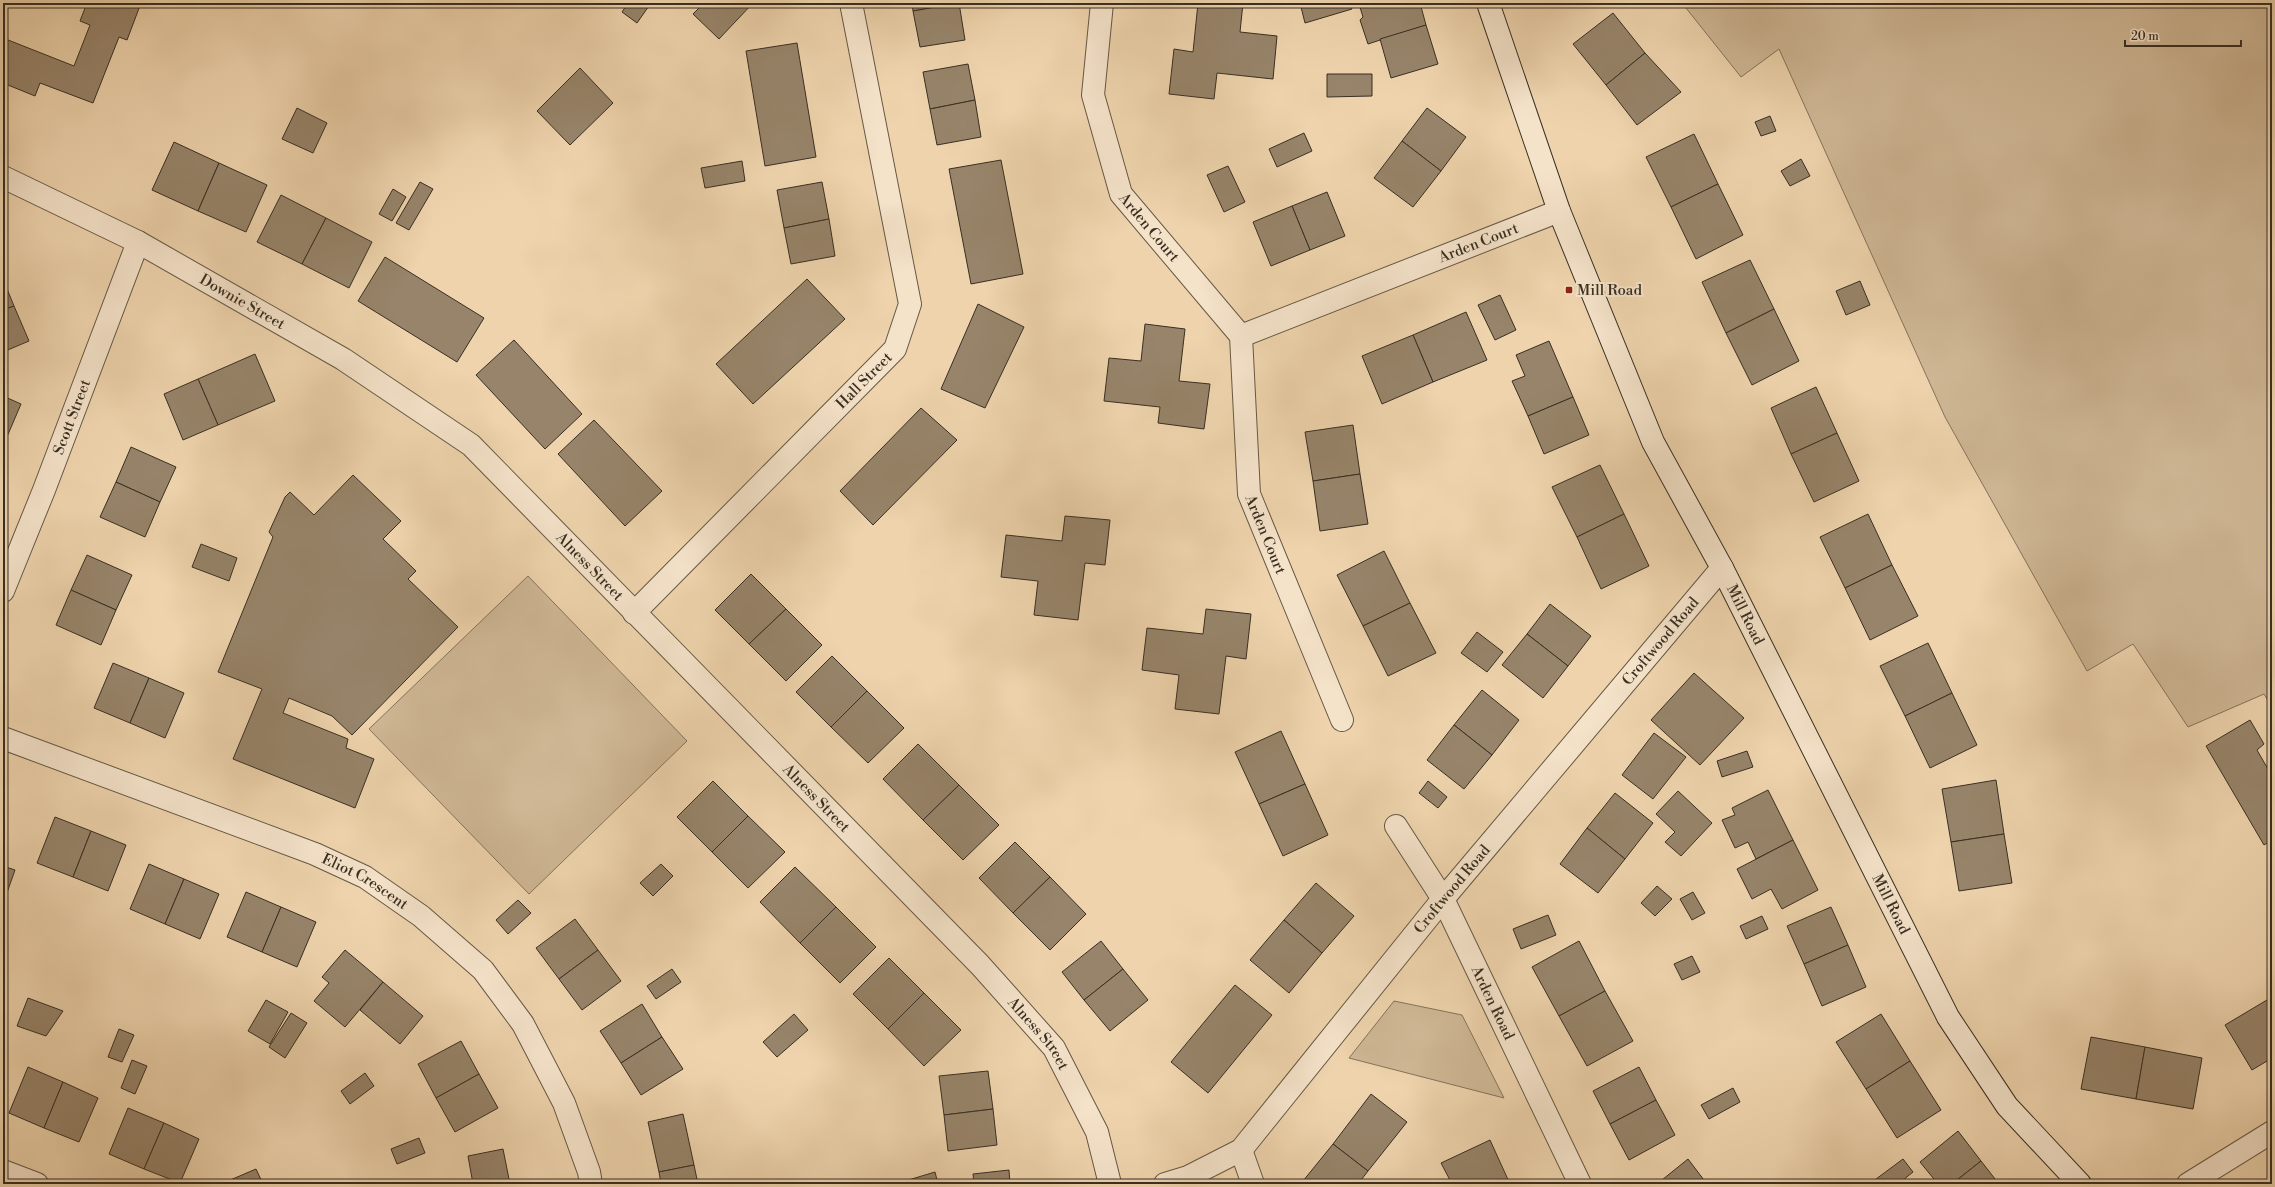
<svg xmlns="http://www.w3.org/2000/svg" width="2275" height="1187" font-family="'Libre Bodoni',serif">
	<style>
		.green { fill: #cfb795; stroke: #84735c }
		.building { fill: #97846a; stroke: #392f22 }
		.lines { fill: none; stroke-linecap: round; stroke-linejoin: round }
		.street-casing { stroke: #665844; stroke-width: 24 }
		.secondary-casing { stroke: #392f22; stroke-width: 24 }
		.street { stroke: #f4e2c9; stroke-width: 22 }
		.secondary { stroke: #f4e2c9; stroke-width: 22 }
		.poi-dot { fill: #8f2418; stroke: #f4e2c9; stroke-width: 1.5 }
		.labels { text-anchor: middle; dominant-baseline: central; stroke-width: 4; stroke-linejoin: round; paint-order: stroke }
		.street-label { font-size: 15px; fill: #392f22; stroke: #f4e2c9 }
		.poi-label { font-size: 15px; fill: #392f22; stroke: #f4e2c9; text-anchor: start }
	</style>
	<rect width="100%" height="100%" fill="#eed3ac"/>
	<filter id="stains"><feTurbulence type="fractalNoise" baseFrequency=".005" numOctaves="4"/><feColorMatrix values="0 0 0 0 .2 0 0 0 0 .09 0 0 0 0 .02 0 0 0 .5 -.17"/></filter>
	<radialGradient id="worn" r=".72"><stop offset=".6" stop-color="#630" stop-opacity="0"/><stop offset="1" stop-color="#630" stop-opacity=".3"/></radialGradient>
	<!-- green -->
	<g class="green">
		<path d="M1682,3H2272V707L2264,694L2188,727L2133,644L2087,671L1945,417L1779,49L1741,77Z"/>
		<path d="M528,576L687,741L529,894L369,729Z"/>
		<path d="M1394,1001L1462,1015L1504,1098L1349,1058Z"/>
	</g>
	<!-- building -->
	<g class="building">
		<path d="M87,3H141L127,40L119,37L93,103L40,83L35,96L3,83V38L74,66L90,25L80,21Z"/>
		<path d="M628,3H651L637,23L622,12Z"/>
		<path d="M704,3H753L719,39L693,14Z"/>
		<path d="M912,3H959L913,11Z"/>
		<path d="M959,3L965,40L920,47L913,11Z"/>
		<path d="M1198,3H1243L1240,32L1277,36L1273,79L1217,73L1214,99L1169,94L1174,49L1193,52Z"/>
		<path d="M1300,3H1350L1352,9L1305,23Z"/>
		<path d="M1420,3L1426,25L1368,44L1360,20L1363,17L1359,4Z"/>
		<path d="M1613,13L1645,53L1606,85L1573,44Z"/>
		<path d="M1426,25L1438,64L1391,78L1380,39Z"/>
		<path d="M797,43L816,157L765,166L746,51Z"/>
		<path d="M1645,53L1681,92L1637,125L1606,85Z"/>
		<path d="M968,64L975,100L930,109L923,72Z"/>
		<path d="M580,68L613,103L570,145L537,111Z"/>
		<path d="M1327,74H1372V96L1327,97Z"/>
		<path d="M975,100L981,137L937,145L930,109Z"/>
		<path d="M297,108L327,123L313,153L282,139Z"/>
		<path d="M1427,108L1466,137L1441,171L1402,141Z"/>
		<path d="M1770,116L1776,131L1761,136L1755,122Z"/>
		<path d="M1304,133L1312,151L1277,167L1269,149Z"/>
		<path d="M1694,134L1718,184L1671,207L1646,157Z"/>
		<path d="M1402,141L1441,171L1413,207L1374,178Z"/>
		<path d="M174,142L219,163L198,211L152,190Z"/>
		<path d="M1801,159L1810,176L1790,186L1781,171Z"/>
		<path d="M1001,160L1023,274L971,284L949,169Z"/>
		<path d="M742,161L745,181L705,188L701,168Z"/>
		<path d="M219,163L267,185L246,232L198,211Z"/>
		<path d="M1228,166L1245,202L1224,212L1207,175Z"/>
		<path d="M420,182L433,189L409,230L396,223Z"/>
		<path d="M822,182L829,219L784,228L777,190Z"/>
		<path d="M1718,184L1743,235L1696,259L1671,207Z"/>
		<path d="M393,189L406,197L392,221L379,214Z"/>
		<path d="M1327,192L1345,236L1310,250L1292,206Z"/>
		<path d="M281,195L326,218L302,264L257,242Z"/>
		<path d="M1292,206L1310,250L1271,266L1253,222Z"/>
		<path d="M326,218L372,242L349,288L302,264Z"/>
		<path d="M829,219L835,256L791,264L784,228Z"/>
		<path d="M385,257L484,318L457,362L358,301Z"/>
		<path d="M1750,260L1774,309L1726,333L1702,282Z"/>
		<path d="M3,279L14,306L3,310Z"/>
		<path d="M807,279L845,319L753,404L716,364Z"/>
		<path d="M1860,281L1870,305L1846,315L1836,291Z"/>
		<path d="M1500,295L1516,330L1495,340L1478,305Z"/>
		<path d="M978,304L1024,327L985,408L941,389Z"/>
		<path d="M14,306L29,341L3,352V310Z"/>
		<path d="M1774,309L1799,361L1752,385L1726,333Z"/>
		<path d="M1466,312L1487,360L1433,382L1413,335Z"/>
		<path d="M1145,324L1185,329L1179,381L1210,384L1204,429L1158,423L1160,407L1104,401L1109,358L1141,361Z"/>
		<path d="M1413,335L1433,382L1382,404L1362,356Z"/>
		<path d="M514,340L582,414L545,449L476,375Z"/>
		<path d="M1549,341L1573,397L1528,416L1512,381L1525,376L1516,355Z"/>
		<path d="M255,354L275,401L218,425L198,379Z"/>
		<path d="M198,379L218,425L183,440L164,394Z"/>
		<path d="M1816,387L1837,433L1791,454L1771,408Z"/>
		<path d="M3,396L21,404L6,439L3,437Z"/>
		<path d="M1573,397L1589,435L1544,454L1528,416Z"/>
		<path d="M921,408L957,440L873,525L840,491Z"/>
		<path d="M594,420L662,491L625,526L558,454Z"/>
		<path d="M1353,425L1360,474L1313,481L1305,432Z"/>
		<path d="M1837,433L1859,481L1814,502L1791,454Z"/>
		<path d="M131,447L176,467L160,502L116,482Z"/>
		<path d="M1600,465L1624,514L1577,537L1552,487Z"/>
		<path d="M1360,474L1368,524L1320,531L1313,481Z"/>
		<path d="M353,475L401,521L383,539L416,571L408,579L458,627L352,735L332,716L289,698L283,713L348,739L346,748L374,759L355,808L233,759L262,689L218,672L273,537L269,532L285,497L290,492L314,515Z"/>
		<path d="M116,482L160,502L145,537L100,517Z"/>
		<path d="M1624,514L1649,566L1601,589L1577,537Z"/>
		<path d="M1868,514L1892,565L1845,588L1820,537Z"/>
		<path d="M1065,516L1110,520L1105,565L1085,563L1078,620L1034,615L1038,581L1001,577L1006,535L1062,541Z"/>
		<path d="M201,544L237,558L229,581L192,567Z"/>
		<path d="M1384,551L1410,603L1363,626L1337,575Z"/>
		<path d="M87,555L132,575L116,610L71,590Z"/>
		<path d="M1892,565L1918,616L1870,640L1845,588Z"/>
		<path d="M751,574L786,609L749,644L715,610Z"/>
		<path d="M71,590L116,610L101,645L56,625Z"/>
		<path d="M1410,603L1436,653L1388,676L1363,626Z"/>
		<path d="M1550,604L1591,636L1568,666L1527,634Z"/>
		<path d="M786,609L822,645L786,681L749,644Z"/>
		<path d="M1206,609L1251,614L1246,659L1226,656L1219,714L1175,709L1179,675L1142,670L1147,628L1203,634Z"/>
		<path d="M1477,632L1503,652L1487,672L1461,653Z"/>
		<path d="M1527,634L1568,666L1543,698L1502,665Z"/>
		<path d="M1928,643L1952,693L1905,716L1880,666Z"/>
		<path d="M832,656L867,691L831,727L796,692Z"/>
		<path d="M113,663L149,678L130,723L94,708Z"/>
		<path d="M1694,673L1744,718L1700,765L1651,720Z"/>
		<path d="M149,678L184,693L165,738L130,723Z"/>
		<path d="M1482,690L1519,720L1492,755L1454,725Z"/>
		<path d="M867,691L904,728L868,763L831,727Z"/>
		<path d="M1952,693L1977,745L1930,768L1905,716Z"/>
		<path d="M2250,720L2264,744L2257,750L2272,776V840L2264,845L2206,746Z"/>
		<path d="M1454,725L1492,755L1464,789L1427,760Z"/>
		<path d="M1281,731L1305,784L1259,804L1235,752Z"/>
		<path d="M1654,733L1686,757L1653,799L1622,775Z"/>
		<path d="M918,744L959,785L923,820L883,779Z"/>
		<path d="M1747,751L1753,767L1722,777L1717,761Z"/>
		<path d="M1996,780L2004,834L1951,842L1942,789Z"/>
		<path d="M713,781L748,816L712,852L677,817Z"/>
		<path d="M1428,781L1447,797L1438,808L1419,793Z"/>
		<path d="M1305,784L1328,835L1283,856L1259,804Z"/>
		<path d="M959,785L999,825L963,860L923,820Z"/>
		<path d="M1768,790L1793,840L1756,859L1748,842L1735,848L1722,820L1735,815L1732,808Z"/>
		<path d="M1678,791L1712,823L1681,856L1665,842L1675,832L1656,814Z"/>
		<path d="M1615,793L1653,823L1625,859L1587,828Z"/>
		<path d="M748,816L785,852L748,888L712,852Z"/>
		<path d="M55,817L91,831L73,877L37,863Z"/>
		<path d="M1587,828L1625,859L1598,893L1560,864Z"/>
		<path d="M91,831L126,845L108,891L73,877Z"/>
		<path d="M2004,834L2012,883L1959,891L1951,842Z"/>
		<path d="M1793,840L1818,890L1782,909L1771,889L1752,899L1737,869Z"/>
		<path d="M1015,842L1050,877L1013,913L979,878Z"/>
		<path d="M149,864L184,879L165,924L130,909Z"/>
		<path d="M661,864L673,876L653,896L640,883Z"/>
		<path d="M3,866L15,870L3,904Z"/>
		<path d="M795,867L836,907L800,943L760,902Z"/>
		<path d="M1050,877L1086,914L1050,950L1013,913Z"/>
		<path d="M184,879L219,894L200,939L165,924Z"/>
		<path d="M1316,883L1354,916L1322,953L1284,920Z"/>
		<path d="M1657,886L1672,899L1655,916L1641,903Z"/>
		<path d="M246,892L281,907L262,952L227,937Z"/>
		<path d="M1693,892L1705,913L1692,920L1680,899Z"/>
		<path d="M518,900L531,913L508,934L496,920Z"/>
		<path d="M281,907L316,922L297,967L262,952Z"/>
		<path d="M836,907L876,947L840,983L800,943Z"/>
		<path d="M1831,907L1848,945L1804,964L1787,926Z"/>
		<path d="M1548,915L1556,935L1521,949L1513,929Z"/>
		<path d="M1762,916L1768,929L1746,939L1740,926Z"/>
		<path d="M575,919L598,950L559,979L536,948Z"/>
		<path d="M1284,920L1322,953L1289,993L1250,960Z"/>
		<path d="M1101,941L1123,969L1084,1000L1062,972Z"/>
		<path d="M1579,941L1605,991L1559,1016L1532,967Z"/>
		<path d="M1848,945L1866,987L1822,1006L1804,964Z"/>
		<path d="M345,950L383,982L345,1027L314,1001L329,983L322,977Z"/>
		<path d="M598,950L621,981L582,1010L559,979Z"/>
		<path d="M1692,956L1700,972L1682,980L1674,964Z"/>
		<path d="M889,958L924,993L888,1029L853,994Z"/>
		<path d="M672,969L681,982L656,999L647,986Z"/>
		<path d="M1123,969L1148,1000L1110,1031L1084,1000Z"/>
		<path d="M383,982L423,1016L400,1044L360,1010Z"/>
		<path d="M1235,985L1272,1015L1208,1093L1171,1062Z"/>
		<path d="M1605,991L1633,1041L1587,1066L1559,1016Z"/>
		<path d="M924,993L961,1030L924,1066L888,1029Z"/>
		<path d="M2272,997V1058L2252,1070L2225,1025Z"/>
		<path d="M28,998L63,1011L46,1036L17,1026Z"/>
		<path d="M266,1000L288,1012L270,1044L248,1031Z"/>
		<path d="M642,1004L662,1037L621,1063L600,1031Z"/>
		<path d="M291,1013L307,1023L285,1058L269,1047Z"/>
		<path d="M794,1014L808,1030L777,1057L763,1042Z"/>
		<path d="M1881,1014L1910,1061L1866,1089L1836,1042Z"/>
		<path d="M119,1029L134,1035L122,1062L108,1057Z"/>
		<path d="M662,1037L683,1069L641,1095L621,1063Z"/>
		<path d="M2091,1037L2145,1047L2136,1099L2081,1089Z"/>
		<path d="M461,1041L479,1074L436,1098L418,1064Z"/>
		<path d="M2145,1047L2202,1058L2193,1109L2136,1099Z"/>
		<path d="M132,1060L147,1066L135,1094L121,1088Z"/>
		<path d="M1910,1061L1941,1110L1897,1138L1866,1089Z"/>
		<path d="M28,1067L63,1082L44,1128L9,1113Z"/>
		<path d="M1639,1067L1656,1100L1610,1124L1593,1091Z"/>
		<path d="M988,1071L993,1109L944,1115L939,1076Z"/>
		<path d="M365,1073L374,1086L350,1104L341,1091Z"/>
		<path d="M479,1074L498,1108L455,1132L436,1098Z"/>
		<path d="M63,1082L98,1098L79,1142L44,1128Z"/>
		<path d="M1733,1088L1740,1102L1709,1119L1701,1105Z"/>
		<path d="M1371,1094L1407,1122L1368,1171L1333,1144Z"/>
		<path d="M1656,1100L1675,1135L1629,1160L1610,1124Z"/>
		<path d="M128,1108L164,1123L144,1169L109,1154Z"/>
		<path d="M993,1109L997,1145L948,1151L944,1115Z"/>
		<path d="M683,1114L694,1165L659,1172L648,1122Z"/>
		<path d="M164,1123L199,1139L180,1183L144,1169Z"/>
		<path d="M1958,1131L1981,1161L1952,1184H1938L1920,1162Z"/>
		<path d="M419,1138L425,1153L397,1164L391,1149Z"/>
		<path d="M1490,1140L1510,1184H1452L1441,1163Z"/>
		<path d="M1333,1144L1368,1171L1358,1184H1307L1303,1181Z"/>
		<path d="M503,1149L510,1184H473L468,1156Z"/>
		<path d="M1688,1159L1707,1184H1657Z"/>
		<path d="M1903,1159L1913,1172L1898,1184H1874L1872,1182Z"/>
		<path d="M1981,1161L1999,1184H1952Z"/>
		<path d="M694,1165L698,1184H661L659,1172Z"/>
		<path d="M256,1169L263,1184H221Z"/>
		<path d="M1009,1170L1010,1184H974L973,1174Z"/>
		<path d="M935,1172L938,1184H906L905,1181Z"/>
	</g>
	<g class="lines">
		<!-- street casing -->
		<g class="street-casing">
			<g id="street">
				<path id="s1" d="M1102,3L1093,95L1121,194L1241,336L1249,494L1342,720"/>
				<path id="s2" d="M3,177L138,242L343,359L471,445L980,965L1054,1048L1097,1132L1110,1184"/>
				<path id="s3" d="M1241,336L1559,211"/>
				<path id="s4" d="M3,591L44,490L138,242"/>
				<path id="s5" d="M634,613L895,349L910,304L851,3"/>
				<path id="s6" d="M3,738L315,854L365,877L421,916L483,970L523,1024L564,1103L589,1172L591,1184"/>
				<path id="s7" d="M1396,826L1443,899L1580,1184"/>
				<path d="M1241,1150L1253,1184"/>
				<path d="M3,1171L37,1184"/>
				<path id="s8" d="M1165,1184L1188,1177L1241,1150L1443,899L1722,568"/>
				<path d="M2188,1184L2272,1132"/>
			</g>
		</g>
		<!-- secondary casing -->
		<g class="secondary-casing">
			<g id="secondary">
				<path id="s9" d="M1488,3L1559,211L1653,442L1722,568L1948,1017L2007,1106L2080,1184"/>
			</g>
		</g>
		<!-- street -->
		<use href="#street" class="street"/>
		<!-- secondary -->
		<use href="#secondary" class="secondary"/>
	</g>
	<!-- markers -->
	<rect class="poi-dot" x="1565" y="286" width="8" height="8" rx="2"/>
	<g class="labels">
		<!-- street labels -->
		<g class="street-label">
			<text stroke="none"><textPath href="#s1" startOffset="239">Arden Court</textPath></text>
			<text stroke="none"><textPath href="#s3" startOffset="255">Arden Court</textPath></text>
			<text stroke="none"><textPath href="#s2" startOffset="270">Downie Street</textPath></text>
			<text stroke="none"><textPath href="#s5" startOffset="327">Hall Street</textPath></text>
			<text stroke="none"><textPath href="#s4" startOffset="187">Scott Street</textPath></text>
			<text stroke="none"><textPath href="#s1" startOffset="583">Arden Court</textPath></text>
			<text stroke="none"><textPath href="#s2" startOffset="710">Alness Street</textPath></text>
			<text stroke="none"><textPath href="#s9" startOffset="665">Mill Road</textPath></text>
			<text stroke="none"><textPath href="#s8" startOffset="743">Croftwood Road</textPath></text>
			<text stroke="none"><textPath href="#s2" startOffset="1034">Alness Street</textPath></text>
			<text stroke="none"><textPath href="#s6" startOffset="390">Eliot Crescent</textPath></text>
			<text stroke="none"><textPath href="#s8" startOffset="419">Croftwood Road</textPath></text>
			<text stroke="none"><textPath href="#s9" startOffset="989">Mill Road</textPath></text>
			<text stroke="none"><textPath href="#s7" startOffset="202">Arden Road</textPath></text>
			<text stroke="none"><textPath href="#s2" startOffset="1358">Alness Street</textPath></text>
		</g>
		<!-- poi labels -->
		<g class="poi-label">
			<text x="1577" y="290">Mill Road</text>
		</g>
	</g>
	<!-- margin -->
	<rect width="2275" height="1187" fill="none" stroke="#eed3ac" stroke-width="16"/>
	<rect x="4" y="4" width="2267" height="1179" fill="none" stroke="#392f22" stroke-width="2"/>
	<rect x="8" y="8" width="2259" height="1171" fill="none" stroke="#392f22"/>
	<!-- scale -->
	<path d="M2125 40v6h116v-6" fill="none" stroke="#392f22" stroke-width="2"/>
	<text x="2131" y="40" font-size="12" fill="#392f22" stroke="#f4e2c9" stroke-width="3" paint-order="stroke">20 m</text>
	<rect width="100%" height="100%" filter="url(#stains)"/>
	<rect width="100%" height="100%" fill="url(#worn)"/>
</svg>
